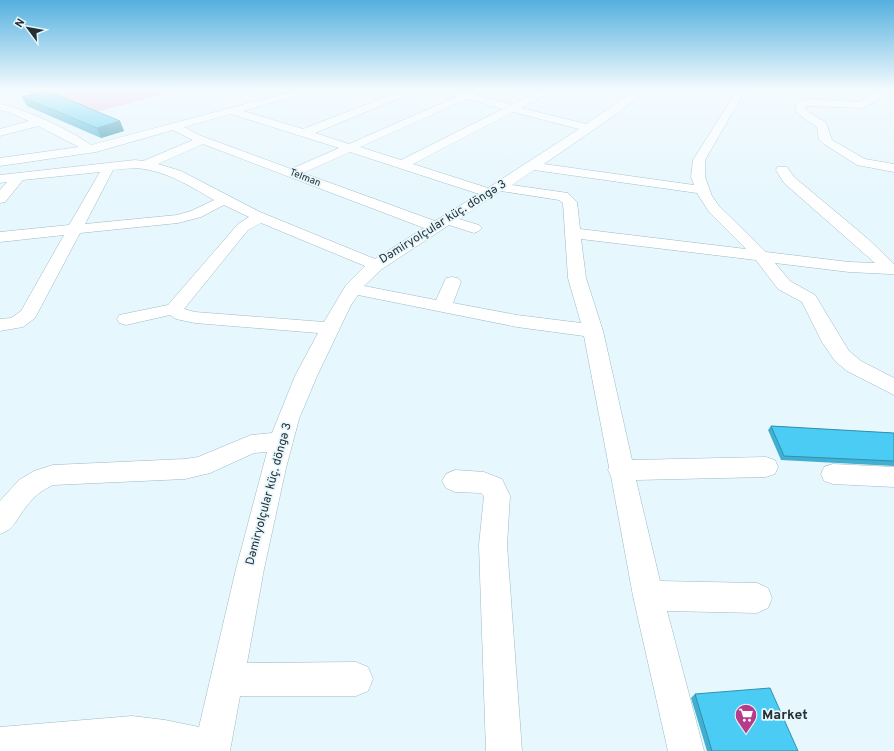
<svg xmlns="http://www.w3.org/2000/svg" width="894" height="751" font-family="Overpass,sans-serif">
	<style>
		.green { fill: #f5bcda }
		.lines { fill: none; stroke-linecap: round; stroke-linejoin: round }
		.street-casing { stroke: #9ebac5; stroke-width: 1 }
		.secondary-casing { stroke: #9ebac5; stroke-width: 1 }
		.street { fill: #fff; fill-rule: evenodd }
		.secondary { fill: #f2dce8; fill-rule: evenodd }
		.wall { fill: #40afd2 }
		.shaded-wall { fill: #348fab }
		.building { fill: #4bccf4; stroke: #348fab }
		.labels { text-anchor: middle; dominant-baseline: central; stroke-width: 3.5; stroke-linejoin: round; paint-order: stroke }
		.far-street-label { font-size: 10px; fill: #253034; stroke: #e6f7fd }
		.street-label { font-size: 12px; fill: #253034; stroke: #e6f7fd }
		.near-poi-label { font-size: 14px; font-weight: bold; fill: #253034; stroke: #e6f7fd; text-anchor: start }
	</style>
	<rect width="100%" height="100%" fill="#e6f7fd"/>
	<!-- green -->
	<path class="green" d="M26,89H184L96,112Z"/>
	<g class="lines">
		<!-- street casing -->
		<g class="street-casing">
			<g id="street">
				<path d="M302,89H316L314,91L243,111L303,129L406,89H417L416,91L315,133L349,144L456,97L429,91L428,89H444L465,93L475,89H486L485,91L476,95L512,105L543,89H554L553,91L521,108L586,124L637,89H646L622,110L544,164L694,185L691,177L693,160L738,89H746L705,160V177L712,196L719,206L766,252L849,262L875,263L784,183L776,170L777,167H787L794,177L867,238L894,264V274H890L849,272L775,263L790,281L815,295L849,351L861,361L894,378V395L847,371L835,361L822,342L802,302L778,289L756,260L581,239L586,278L603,331L632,460L766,457L775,460L778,467L775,474L766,477L636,480L660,581L757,583L768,588L772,598L768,608L757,613L667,611L704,751H668L633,596L611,476L608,470L609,467L584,336L517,327L358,295L351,305L317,376L299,419L286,468L264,569L247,663L356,662L368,667L373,679L368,691L356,696H240L230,751H0V727L132,716L165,720L199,727L236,569L267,452L254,453L210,473L185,479L53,485C42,490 33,497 26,507C16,519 15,529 0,534V501L19,480L34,471L53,465L185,459L198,457L251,435L272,433L295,376L318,333L195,323L176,319L170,315L126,325L119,323L117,319L119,315L168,305L238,224L249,217L224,205L201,217L178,223L80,233L35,318L23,327L0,331V319L11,318L21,311L64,235L0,242V232L69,225L100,172L23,180L5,202L0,203V190L7,182L0,183V175L135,160L143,161L193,140L173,130L96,152L0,166V158L79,147L38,126L0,136V129L29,121L8,112L0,110V104C26,109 70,130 91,145ZM467,99L503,109L401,160L360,147ZM513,112L579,129L488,188L413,164ZM231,114L339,148L291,169L199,135L184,127ZM203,144L424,228L375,259L260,212L181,171L158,164ZM350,152L479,194L435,221L303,173ZM135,168C165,170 188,185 214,200L191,211L177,215L85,224L113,170ZM534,170L697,193L709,212L746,249L580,229L577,202L568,193L512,185ZM501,191L559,200L563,203L568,278L581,323L517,315L453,303L461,282L458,278L452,277L446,278L436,300L364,286L382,269L449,225L474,233L479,231L482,228L479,225L459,219ZM261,223L365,266L346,285L324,322L195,312L184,309L248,230Z"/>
				<path d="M878,89L891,90L871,104L861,108L805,106L807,111L826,123L832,140L865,159L894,164V172L857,165L824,144L819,139L817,127L797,113L795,104L796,102L808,99L860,102Z"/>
				<path d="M833,464L894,467V487L833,484L824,481L821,474L824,467Z"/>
				<path d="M455,470L484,472L502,479L510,496L507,545L522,751H486L479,545L484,496L481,493L455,492L446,488L442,481L446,474Z"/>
			</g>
		</g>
		<!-- secondary casing -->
		<g class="secondary-casing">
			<path id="secondary" d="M878,89H894V95L879,91Z"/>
		</g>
		<!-- street -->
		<use href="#street" class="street"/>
		<!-- secondary -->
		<use href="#secondary" class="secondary"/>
	</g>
	<!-- wall -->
	<g class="wall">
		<path d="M22,97L120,121L124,131L101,138L27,106Z"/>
		<path d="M771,426L894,433V466L781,460L768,430Z"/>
		<path d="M695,694L798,751H707L691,698Z"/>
	</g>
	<!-- shaded-wall -->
	<path class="shaded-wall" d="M120,121L124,131L101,138L97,128Z"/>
	<!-- building -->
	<g class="building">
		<path d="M48,91L120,121L97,128L22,97Z"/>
		<path d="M771,426L894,433V461L784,456Z"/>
		<path d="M770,688L798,751H712L695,694Z"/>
	</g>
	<!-- sky -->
	<linearGradient id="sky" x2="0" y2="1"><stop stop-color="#54b0df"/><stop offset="0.46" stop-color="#f4fbfe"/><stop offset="1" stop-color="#f4fbfe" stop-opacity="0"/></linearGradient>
	<rect width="894" height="194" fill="url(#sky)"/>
	<!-- icons -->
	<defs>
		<g id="supermarket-pin" transform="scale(1.15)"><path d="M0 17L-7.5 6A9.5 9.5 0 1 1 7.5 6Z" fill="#b83b8a" stroke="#e6f7fd"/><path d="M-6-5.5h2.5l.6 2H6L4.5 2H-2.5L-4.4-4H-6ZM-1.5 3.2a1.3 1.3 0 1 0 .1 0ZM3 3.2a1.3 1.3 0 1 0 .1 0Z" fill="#fff"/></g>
	</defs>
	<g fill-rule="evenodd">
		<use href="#supermarket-pin" x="746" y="715"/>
	</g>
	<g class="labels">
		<!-- far-street labels -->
		<g class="far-street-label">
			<text transform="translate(305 178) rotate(21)">Telman</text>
		</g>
		<!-- street labels -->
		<g class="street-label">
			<text transform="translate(443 222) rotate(-32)">Dəmiryolçular küç. döngə 3</text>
			<text transform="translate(269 494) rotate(-75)">Dəmiryolçular küç. döngə 3</text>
		</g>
		<!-- near-poi labels -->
		<g class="near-poi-label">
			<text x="762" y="715">Market</text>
		</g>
	</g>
	<!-- north arrow -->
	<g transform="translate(28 28) rotate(302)" stroke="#e6f7fd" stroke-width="3" paint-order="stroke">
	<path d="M0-3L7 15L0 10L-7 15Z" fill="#253034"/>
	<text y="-6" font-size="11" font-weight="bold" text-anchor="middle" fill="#253034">N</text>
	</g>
</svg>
